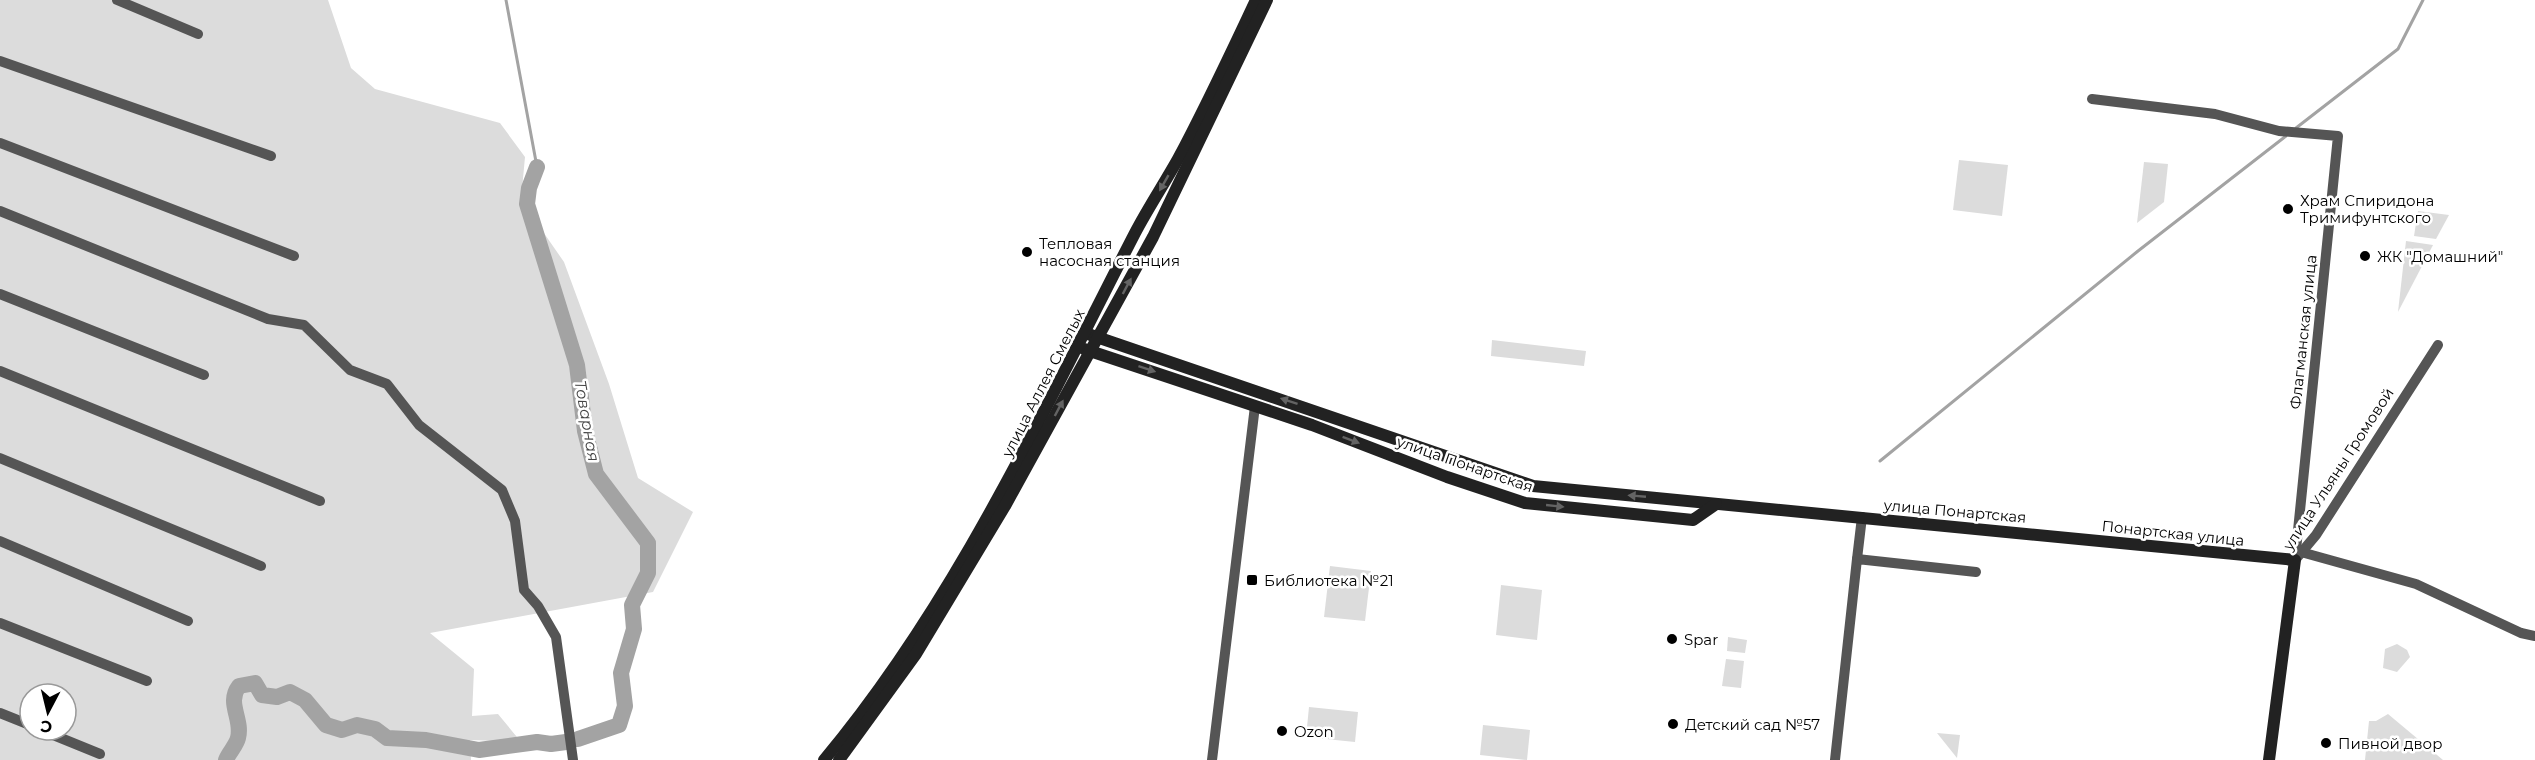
<svg xmlns="http://www.w3.org/2000/svg" width="2535" height="760" font-family="Montserrat,sans-serif">
	<style>
		.green { fill: #dcdcdc; fill-rule: evenodd }
		.lines { fill: none; stroke-linecap: round; stroke-linejoin: round }
		.stream { stroke: #a3a3a3; stroke-width: 3 }
		.river { stroke: #a3a3a3; stroke-width: 16 }
		.minor { stroke: #555; stroke-width: 10 }
		.secondary { stroke: #222; stroke-width: 12 }
		.oneway { fill: #646464 }
		.poi-dot { fill: #000; stroke: #fff; stroke-width: 2 }
		.labels { text-anchor: middle; dominant-baseline: central; stroke-width: 5; stroke-linejoin: round; paint-order: stroke }
		.poi-label { font-size: 15px; fill: #000; stroke: #fff; text-anchor: start }
		.street-label { font-size: 15px; fill: #000; stroke: #fff }
		.water-label { font-size: 16px; font-style: italic; fill: #444; stroke: #fff }
	</style>
	<rect width="100%" height="100%" fill="#fff"/>
	<!-- green -->
	<g class="green">
		<path d="M0,0H328L351,68L375,89L500,123L525,157L521,200L564,262L609,384L638,478L693,512L653,592L430,633L474,669L472,716L498,714L521,742L470,740L471,760H0ZM30,694H66V730H30Z"/>
		<path d="M1959,160L2008,165L2002,216L1953,210Z"/>
		<path d="M2144,162L2168,164L2164,202L2137,223Z"/>
		<path d="M2418,211L2449,215L2436,239L2414,236Z"/>
		<path d="M2406,241L2433,245L2398,312Z"/>
		<path d="M1492,340L1586,351L1584,366L1491,356Z"/>
		<path d="M1330,566L1371,571L1365,621L1324,617Z"/>
		<path d="M1501,585L1542,590L1537,640L1496,635Z"/>
		<path d="M1728,637L1747,640L1745,653L1727,651Z"/>
		<path d="M2397,644L2407,650L2410,657L2397,672L2383,668L2385,649Z"/>
		<path d="M1726,659L1744,661L1741,688L1722,686Z"/>
		<path d="M1309,707L1358,712L1355,742L1306,737Z"/>
		<path d="M2388,714L2443,760H2365L2369,721H2376Z"/>
		<path d="M1483,725L1530,730L1527,760L1480,755Z"/>
		<path d="M1937,733L1960,735L1957,758Z"/>
	</g>
	<g class="lines">
		<!-- stream -->
		<g class="stream">
			<path d="M506,0L537,167"/>
			<path d="M2296,128L2398,49L2423,0"/>
			<path d="M1880,461L2138,251L2286,136"/>
		</g>
		<!-- river -->
		<g class="river">
			<path d="M537,167L529,188L527,204L577,365L585,431L596,474L648,543V573L632,605L634,629L621,673L625,706L619,725L578,739"/>
			<path d="M226,760C229,752 236,746 238,738C243,719 226,703 239,686L255,683L262,695L277,697L290,692L305,700L326,725L342,730L357,725L375,729L387,738L426,740L479,750L537,742L551,744L566,742"/>
		</g>
		<!-- minor -->
		<g class="minor">
			<path d="M117,0L198,34"/>
			<path d="M0,61L271,156"/>
			<path d="M2092,99L2215,114L2279,131L2338,136L2295,560"/>
			<path d="M0,143L294,256"/>
			<path d="M0,211L268,319L304,325L350,370L387,384L419,425L502,490L515,521L524,590L538,606L556,637L573,760"/>
			<path d="M0,294L204,375"/>
			<path d="M0,371L320,501"/>
			<path d="M0,458L261,566"/>
			<path d="M0,541L188,621"/>
			<path d="M2301,552L2416,584L2521,633L2535,636"/>
			<path d="M1857,559L1862,517"/>
			<path d="M2295,560L2316,535L2438,345"/>
			<path d="M0,623L147,681"/>
			<path d="M0,713L30,725"/>
			<path d="M41,730L100,754"/>
			<path d="M1212,760L1255,406"/>
			<path d="M1835,760L1857,559L1976,572"/>
		</g>
		<!-- secondary -->
		<g class="secondary">
			<path d="M1085,333L1533,486L2295,560L2269,760"/>
			<path d="M1084,349L1312,425L1447,477L1525,503L1693,520L1716,504"/>
			<path d="M824,760C956,602 1041,415 1135,233C1148,208 1164,184 1178,159C1206,107 1231,53 1256,0"/>
			<path d="M839,760L916,654L1005,506L1153,237L1267,0"/>
		</g>
	</g>
	<!-- one-way arrows -->
	<defs><path id="oneway-solid" d="M-6-.8H1V-3.2L6.5 0L1 3.2V.8H-6Z" transform="scale(1.5)"/></defs>
	<g class="oneway">
		<use href="#oneway-solid" transform="translate(1164 183) rotate(120)"/>
		<use href="#oneway-solid" transform="translate(1127 286) rotate(-62)"/>
		<use href="#oneway-solid" transform="translate(1147 369) rotate(18)"/>
		<use href="#oneway-solid" transform="translate(1289 401) rotate(-162)"/>
		<use href="#oneway-solid" transform="translate(1059 408) rotate(-62)"/>
		<use href="#oneway-solid" transform="translate(1351 440) rotate(21)"/>
		<use href="#oneway-solid" transform="translate(1637 496) rotate(-175)"/>
		<use href="#oneway-solid" transform="translate(1555 506) rotate(6)"/>
	</g>
	<!-- markers -->
	<g class="poi-dot">
		<circle cx="2288" cy="209" r="6"/>
		<circle cx="1027" cy="252" r="6"/>
		<circle cx="2365" cy="256" r="6"/>
		<rect x="1246" y="574" width="12" height="12" rx="3"/>
		<circle cx="1672" cy="639" r="6"/>
		<circle cx="1673" cy="724" r="6"/>
		<circle cx="1282" cy="731" r="6"/>
		<circle cx="2326" cy="743" r="6"/>
	</g>
	<g class="labels">
		<!-- poi labels -->
		<g class="poi-label">
			<text x="2300" y="200">Храм Спиридона<tspan x="2300" dy="17">Тримифунтского</tspan></text>
			<text x="1039" y="243">Тепловая<tspan x="1039" dy="17">насосная станция</tspan></text>
			<text x="2377" y="256">ЖК "Домашний"</text>
			<text x="1264" y="580">Библиотека №21</text>
			<text x="1684" y="639">Spar</text>
			<text x="1685" y="724">Детский сад №57</text>
			<text x="1294" y="731">Ozon</text>
			<text x="2338" y="743">Пивной двор</text>
		</g>
		<!-- street labels -->
		<g class="street-label">
			<text transform="translate(2303 332) rotate(-84)">Флагманская улица</text>
			<text transform="translate(1043 383) rotate(-63)">улица Аллея Смелых</text>
			<text transform="translate(1465 464) rotate(19)">улица Понартская</text>
			<text transform="translate(2338 469) rotate(-57)">улица Ульяны Громовой</text>
			<text transform="translate(1955 511) rotate(5)">улица Понартская</text>
			<text transform="translate(2173 533) rotate(6)">Понартская улица</text>
		</g>
		<!-- water labels -->
		<g class="water-label">
			<text transform="translate(587 421) rotate(80)">Товарная</text>
		</g>
	</g>
	<!-- north arrow -->
	<g transform="translate(48 712) rotate(187)"><circle r="28" fill="#ffffff" stroke="#999999" stroke-width="1.5"/>
	<path d="M0-4.5L10 22L0 15L-10 22Z" fill="#000000"/>
	<text y="-9" font-size="16" font-weight="bold" text-anchor="middle" fill="#000000">С</text>
	</g>
</svg>
